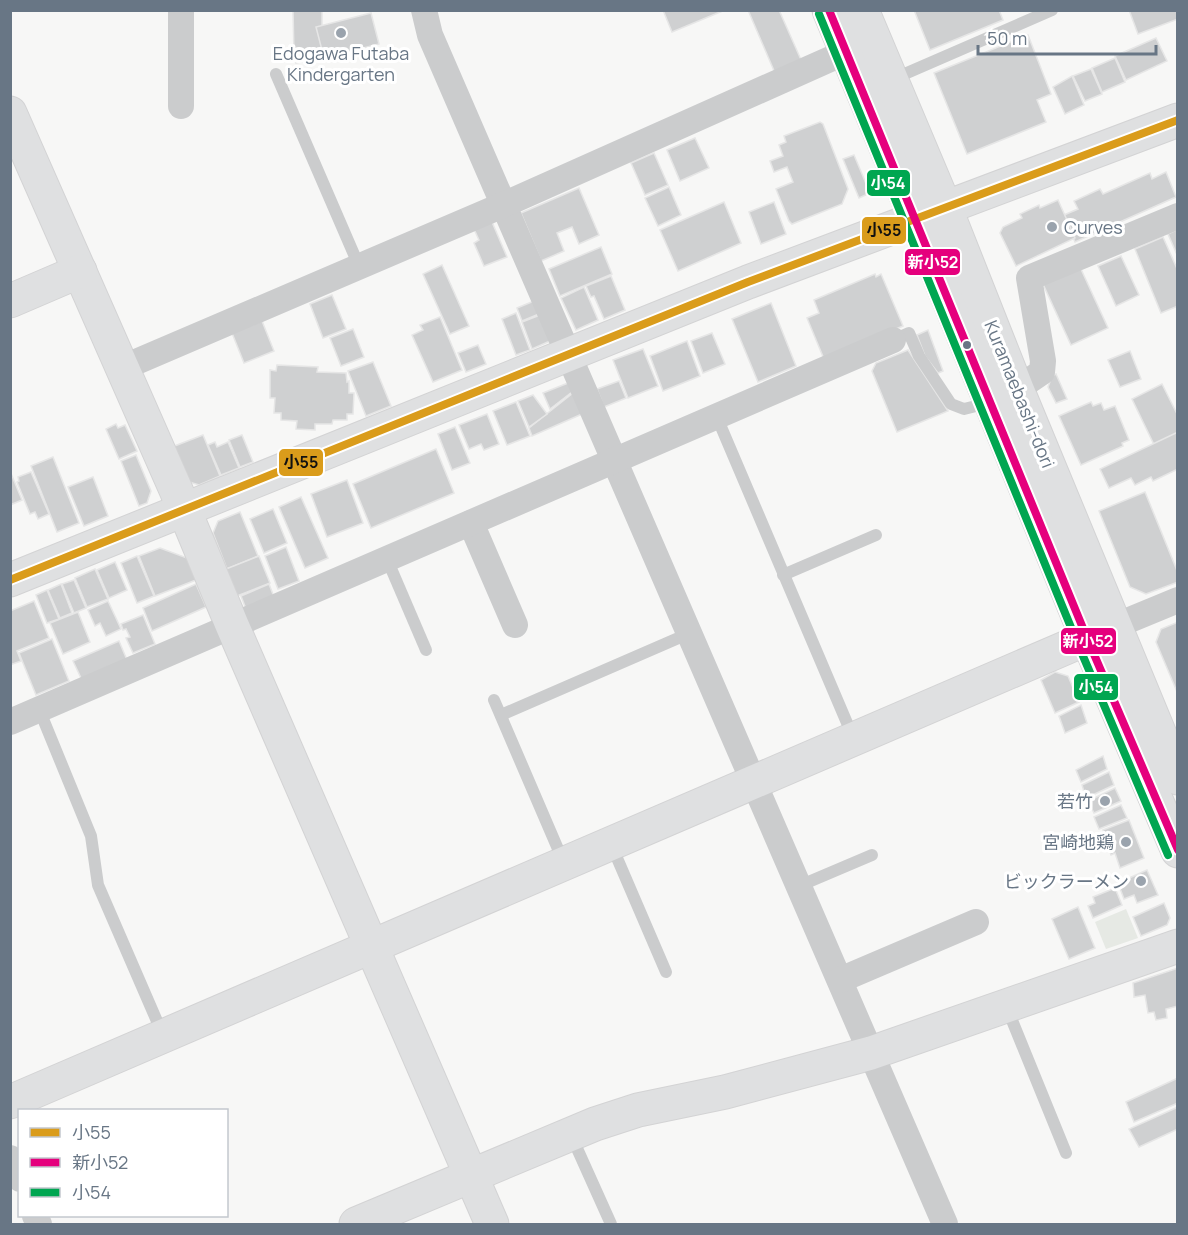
<svg xmlns="http://www.w3.org/2000/svg" width="1188" height="1235" font-family="Manrope,'Noto Sans JP',sans-serif">
	<style>
		.green { fill: #e6e9e4 }
		.building { fill: #cfd0d1; stroke: #e6e6e6; stroke-width: 1.5 }
		.lines { fill: none; stroke-linecap: round; stroke-linejoin: round }
		.secondary-casing { stroke: #d3d3d4; stroke-width: 35 }
		.primary-casing { stroke: #d3d3d4; stroke-width: 35 }
		.lane { stroke: #cbcccd; stroke-width: 12 }
		.street { stroke: #cbcccd; stroke-width: 26 }
		.secondary { stroke: #dfe0e1; stroke-width: 33 }
		.primary { stroke: #dfe0e1; stroke-width: 33 }
		.bus-1-casing { stroke: #fff; stroke-width: 12 }
		.bus-2-casing { stroke: #fff; stroke-width: 12 }
		.bus-3-casing { stroke: #fff; stroke-width: 12 }
		.bus-1 { stroke: #da9c1b; stroke-width: 8 }
		.bus-2 { stroke: #e5007d; stroke-width: 8 }
		.bus-3 { stroke: #00a651; stroke-width: 8 }
		.poi-dot { fill: #9aa3ad; stroke: #fff; stroke-width: 2 }
		.bus-dot { fill: #687685; stroke: #fff; stroke-width: 2 }
		.labels { text-anchor: middle; dominant-baseline: central; stroke-width: 6; stroke-linejoin: round; paint-order: stroke }
		.poi-label { font-size: 18px; fill: #687685; stroke: #fff; text-anchor: end }
		.street-label { font-size: 18px; fill: #687685; stroke: #fff }
		.line-badge { stroke: #fff; stroke-width: 2 }
		.badge-label { font-size: 16px; text-anchor: middle; font-weight: bold; fill: #fff }
		.pale-badge-label { font-size: 16px; text-anchor: middle; font-weight: bold; fill: #111 }
	</style>
	<rect width="100%" height="100%" fill="#f7f7f6"/>
	<!-- green -->
	<path class="green" d="M1126,909L1138,938L1106,949L1095,922Z"/>
	<!-- building -->
	<g class="building">
		<path d="M293,10H322V57L296,63L294,55Z"/>
		<path d="M663,10H725L672,32Z"/>
		<path d="M748,10H779L802,62L775,73Z"/>
		<path d="M914,10H999L1003,20L930,50Z"/>
		<path d="M1129,10H1178V19L1138,34Z"/>
		<path d="M371,13L379,44L324,58L316,27Z"/>
		<path d="M1028,35L1051,94L1037,100L1046,122L967,154L934,73Z"/>
		<path d="M1156,38L1167,61L1126,80L1115,56Z"/>
		<path d="M1115,58L1125,82L1102,92L1092,68Z"/>
		<path d="M1091,69L1102,94L1085,101L1073,76Z"/>
		<path d="M1072,76L1084,105L1065,114L1053,87Z"/>
		<path d="M820,122L823,124L848,189L842,204L792,224L789,221L776,189L793,182L787,167L774,172L770,161L783,156L779,145L786,142L784,136Z"/>
		<path d="M695,138L709,168L680,181L667,150Z"/>
		<path d="M654,153L668,185L645,195L631,163Z"/>
		<path d="M854,155L870,193L859,198L843,159Z"/>
		<path d="M1166,172L1176,197L1075,242L1064,215L1078,209L1074,201L1100,189L1103,194L1150,173L1152,179Z"/>
		<path d="M669,187L681,215L658,226L645,198Z"/>
		<path d="M579,188L599,235L579,244L572,227L557,233L564,251L541,261L521,213Z"/>
		<path d="M1058,200L1075,238L1016,266L1000,233L1003,227L1022,218L1020,214L1039,205L1040,208Z"/>
		<path d="M724,202L741,243L678,271L660,230Z"/>
		<path d="M774,202L786,234L761,244L749,212Z"/>
		<path d="M492,222L507,257L484,266L474,243L479,240L474,229Z"/>
		<path d="M1178,229V257L1168,234Z"/>
		<path d="M1163,237L1178,271V306L1161,313L1135,249Z"/>
		<path d="M601,247L612,274L560,296L549,269Z"/>
		<path d="M1121,256L1139,295L1116,306L1098,266Z"/>
		<path d="M442,265L469,326L450,334L423,274Z"/>
		<path d="M1080,267L1108,328L1071,345L1043,284Z"/>
		<path d="M875,274L876,277L881,274L903,326L824,359L807,318L819,313L814,300Z"/>
		<path d="M611,276L625,310L604,319L594,296L591,297L586,286Z"/>
		<path d="M584,287L598,320L576,330L561,298Z"/>
		<path d="M332,295L346,329L323,338L310,304Z"/>
		<path d="M534,301L539,314L522,321L517,308Z"/>
		<path d="M771,303L796,366L758,382L732,319Z"/>
		<path d="M516,313L530,350L516,355L502,319Z"/>
		<path d="M540,315L550,341L532,349L522,322Z"/>
		<path d="M440,317L462,370L433,382L412,335L423,330L420,325Z"/>
		<path d="M262,321L274,351L244,363L232,333Z"/>
		<path d="M353,329L364,357L341,366L330,338Z"/>
		<path d="M928,330L943,371L938,373L925,356L917,335Z"/>
		<path d="M712,333L725,364L703,373L691,341Z"/>
		<path d="M687,341L700,376L663,391L650,356Z"/>
		<path d="M478,345L486,364L466,372L458,353Z"/>
		<path d="M643,349L658,386L628,398L613,360Z"/>
		<path d="M908,350L948,411L897,432L872,371L876,363Z"/>
		<path d="M1130,351L1141,379L1120,387L1108,360Z"/>
		<path d="M373,362L391,406L366,416L348,371Z"/>
		<path d="M277,365L318,367L317,372L346,373L347,382L349,381V393H354L353,414H347V420H333L332,424H315V430L296,429L297,421L281,420V413H274L275,398H270V370L276,371Z"/>
		<path d="M1056,374L1067,399L1056,403L1048,387L1052,376Z"/>
		<path d="M619,381L626,398L604,407L597,389Z"/>
		<path d="M568,383L572,392L550,409L543,393Z"/>
		<path d="M1162,384L1178,416V446L1159,455L1132,399Z"/>
		<path d="M573,393L582,414L532,436L529,428Z"/>
		<path d="M533,395L547,414L529,427L518,401Z"/>
		<path d="M516,402L530,436L507,445L493,411Z"/>
		<path d="M1091,402L1093,406L1101,403L1104,410L1115,406L1129,440L1122,443L1123,446L1081,465L1059,416Z"/>
		<path d="M487,414L499,444L484,450L481,444L469,449L459,425Z"/>
		<path d="M116,424L118,428L125,425L137,451L119,459L106,429Z"/>
		<path d="M455,427L470,463L452,470L438,434Z"/>
		<path d="M1178,432V469L1153,481L1151,477L1135,485L1131,478L1109,488L1100,469Z"/>
		<path d="M203,435L220,476L199,485L186,481L172,447Z"/>
		<path d="M242,435L253,462L240,467L229,440Z"/>
		<path d="M215,442L217,447L228,442L239,468L221,475L208,445Z"/>
		<path d="M436,449L454,493L371,528L353,484Z"/>
		<path d="M136,455L151,491L147,503L139,506L121,461Z"/>
		<path d="M53,457L79,523L57,532L31,466Z"/>
		<path d="M10,471L22,500L10,505Z"/>
		<path d="M31,472L49,514L38,519L35,512L30,514L17,482L19,481L18,477Z"/>
		<path d="M93,477L108,516L84,526L68,487Z"/>
		<path d="M347,480L363,523L327,537L311,494Z"/>
		<path d="M1145,492L1178,573V582L1146,594L1130,587L1099,511Z"/>
		<path d="M301,497L328,558L305,568L279,507Z"/>
		<path d="M273,509L287,543L264,553L250,519Z"/>
		<path d="M240,512L258,556L227,569L213,533L218,521Z"/>
		<path d="M286,547L299,581L278,589L265,556Z"/>
		<path d="M160,548L187,558L196,580L155,596L139,556Z"/>
		<path d="M137,556L154,596L137,603L121,563Z"/>
		<path d="M259,556L270,583L237,596L226,569Z"/>
		<path d="M115,562L127,590L109,598L97,570Z"/>
		<path d="M95,569L108,599L87,607L75,578Z"/>
		<path d="M74,580L86,608L74,613L62,584Z"/>
		<path d="M61,584L72,613L60,618L48,590Z"/>
		<path d="M196,584L206,607L152,631L143,608Z"/>
		<path d="M269,584L274,597L246,609L241,596Z"/>
		<path d="M47,590L59,619L47,623L36,595Z"/>
		<path d="M34,601L49,638L17,651L21,661L10,665V611Z"/>
		<path d="M108,601L121,629L106,636L100,623L95,626L88,610Z"/>
		<path d="M78,612L90,642L63,654L50,623Z"/>
		<path d="M143,615L155,644L133,653L126,638L130,637L126,629L123,630L121,624Z"/>
		<path d="M1178,622V694L1156,642L1161,629Z"/>
		<path d="M52,639L69,681L36,695L19,653Z"/>
		<path d="M119,641L127,660L82,680L73,661Z"/>
		<path d="M1055,672L1068,676L1079,702L1055,713L1041,680Z"/>
		<path d="M1081,705L1087,723L1065,733L1059,716Z"/>
		<path d="M1103,756L1107,769L1081,782L1076,770Z"/>
		<path d="M1109,772L1114,785L1086,798L1082,785Z"/>
		<path d="M1115,788L1121,801L1094,813L1088,801Z"/>
		<path d="M1121,805L1127,818L1099,829L1094,817Z"/>
		<path d="M1129,820L1144,858L1120,868L1115,853L1111,855L1103,830Z"/>
		<path d="M1147,870L1158,895L1137,903L1134,895L1124,899L1118,883Z"/>
		<path d="M1115,888L1122,905L1093,918L1088,906L1095,903L1093,897Z"/>
		<path d="M1164,903L1170,918L1167,925L1141,936L1133,917Z"/>
		<path d="M1078,907L1095,948L1069,959L1052,919Z"/>
		<path d="M1178,968V1006L1166,1009L1167,1018L1156,1020L1154,1012L1148,1013L1145,995L1134,997L1133,983Z"/>
		<path d="M1178,1078V1103L1134,1122L1126,1102Z"/>
		<path d="M1178,1107V1129L1139,1147L1129,1129Z"/>
	</g>
	<g class="lines">
		<!-- secondary casing -->
		<g class="secondary-casing">
			<g id="secondary">
				<path d="M10,113L176,490L232,625L492,1224"/>
				<path d="M10,301L80,271"/>
				<path d="M10,580L748,282L1178,120"/>
				<path d="M10,1102L1114,627"/>
				<path d="M356,1224L595,1124L638,1110L725,1092L871,1053L1178,946"/>
			</g>
		</g>
		<!-- primary casing -->
		<g class="primary-casing">
			<g id="primary">
				<path d="M829,10L915,217L1087,638L1178,851"/>
				<path d="M862,10L945,207L1017,389L1178,778"/>
			</g>
		</g>
		<!-- lane -->
		<g class="lane">
			<path d="M276,74L359,266"/>
			<path d="M893,79L1052,10"/>
			<path d="M893,340L909,333L919,356L951,404L964,409L988,403"/>
			<path d="M716,415L853,737"/>
			<path d="M387,559L426,650"/>
			<path d="M783,575L876,535"/>
			<path d="M494,700L564,863"/>
			<path d="M39,709L91,836L98,885L163,1035"/>
			<path d="M501,715L690,633"/>
			<path d="M611,844L666,972"/>
			<path d="M799,886L872,855"/>
			<path d="M1007,1008L1066,1153"/>
			<path d="M571,1135L611,1224"/>
		</g>
		<!-- street -->
		<g class="street">
			<path d="M424,10L430,35L945,1224"/>
			<path d="M181,106V10"/>
			<path d="M122,368L503,205L846,52"/>
			<path d="M1017,389L1042,372L1043,361L1029,278L1178,216"/>
			<path d="M471,523L515,625"/>
			<path d="M1115,626L1178,600"/>
			<path d="M10,722L893,340"/>
			<path d="M840,980L976,922"/>
			<path d="M10,1158L20,1179"/>
			<path d="M35,1216L39,1224"/>
		</g>
		<!-- secondary -->
		<use href="#secondary" class="secondary"/>
		<!-- primary -->
		<use href="#primary" class="primary"/>
		<!-- bus-1 casing -->
		<g class="bus-1-casing">
			<path id="bus-1" d="M10,580L748,282L1178,120"/>
		</g>
		<!-- bus-2 casing -->
		<g class="bus-2-casing">
			<path id="bus-2" d="M829,10L1087,638L1178,850"/>
		</g>
		<!-- bus-3 casing -->
		<g class="bus-3-casing">
			<path id="bus-3" d="M819,14L1077,642L1168,855"/>
		</g>
		<!-- bus-1 -->
		<use href="#bus-1" class="bus-1"/>
		<!-- bus-2 -->
		<use href="#bus-2" class="bus-2"/>
		<!-- bus-3 -->
		<use href="#bus-3" class="bus-3"/>
	</g>
	<!-- markers -->
	<g class="poi-dot">
		<circle cx="341" cy="33" r="6"/>
		<circle cx="1052" cy="227" r="6"/>
		<circle cx="1105" cy="801" r="6"/>
		<circle cx="1126" cy="842" r="6"/>
		<circle cx="1141" cy="881" r="6"/>
	</g>
	<circle class="bus-dot" cx="967" cy="345" r="5"/>
	<g class="labels">
		<!-- poi labels -->
		<g class="poi-label">
			<text x="341" y="53" text-anchor="middle">Edogawa Futaba<tspan x="341" dy="21">Kindergarten</tspan></text>
			<text x="1064" y="227" text-anchor="start">Curves</text>
			<text x="1093" y="801">若竹</text>
			<text x="1114" y="842">宮崎地鶏</text>
			<text x="1129" y="881">ビックラーメン</text>
		</g>
		<!-- street labels -->
		<g class="street-label">
			<text transform="translate(1020 394) rotate(68)">Kuramaebashi-dori</text>
		</g>
	</g>
	<g class="line-badge">
		<rect x="866" y="169" width="45" height="28" rx="6" fill="#00a651"/>
		<rect x="861" y="216" width="46" height="29" rx="6" fill="#da9c1b"/>
		<rect x="904" y="248" width="57" height="28" rx="6" fill="#e5007d"/>
		<rect x="278" y="448" width="46" height="29" rx="6" fill="#da9c1b"/>
		<rect x="1060" y="627" width="57" height="28" rx="6" fill="#e5007d"/>
		<rect x="1073" y="673" width="46" height="28" rx="6" fill="#00a651"/>
	</g>
	<g class="badge-label">
		<text x="888" y="189">小54</text>
		<text x="933" y="268">新小52</text>
		<text x="1088" y="647">新小52</text>
		<text x="1096" y="693">小54</text>
	</g>
	<g class="pale-badge-label">
		<text x="884" y="236">小55</text>
		<text x="301" y="468">小55</text>
	</g>
	<!-- border -->
	<rect width="1188" height="1235" fill="none" stroke="#687685" stroke-width="24"/>
	<!-- legend -->
	<rect x="18" y="1109" width="210" height="108" fill="#ffffff" stroke="#c3c8ce" stroke-width="1.5"/>
	<rect x="30" y="1128" width="30" height="9" fill="#da9c1b" stroke="#c3c8ce" stroke-width="1.5"/>
	<text x="72" y="1139" font-size="18" fill="#687685">小55</text>
	<rect x="30" y="1158" width="30" height="9" fill="#e5007d" stroke="#c3c8ce" stroke-width="1.5"/>
	<text x="72" y="1169" font-size="18" fill="#687685">新小52</text>
	<rect x="30" y="1188" width="30" height="9" fill="#00a651" stroke="#c3c8ce" stroke-width="1.5"/>
	<text x="72" y="1199" font-size="18" fill="#687685">小54</text>
	<!-- scale -->
	<path d="M978 45v9h178v-9" fill="none" stroke="#687685" stroke-width="3"/>
	<text x="987" y="45" font-size="18" fill="#687685" stroke="#ffffff" stroke-width="4.5" paint-order="stroke">50 m</text>
</svg>
